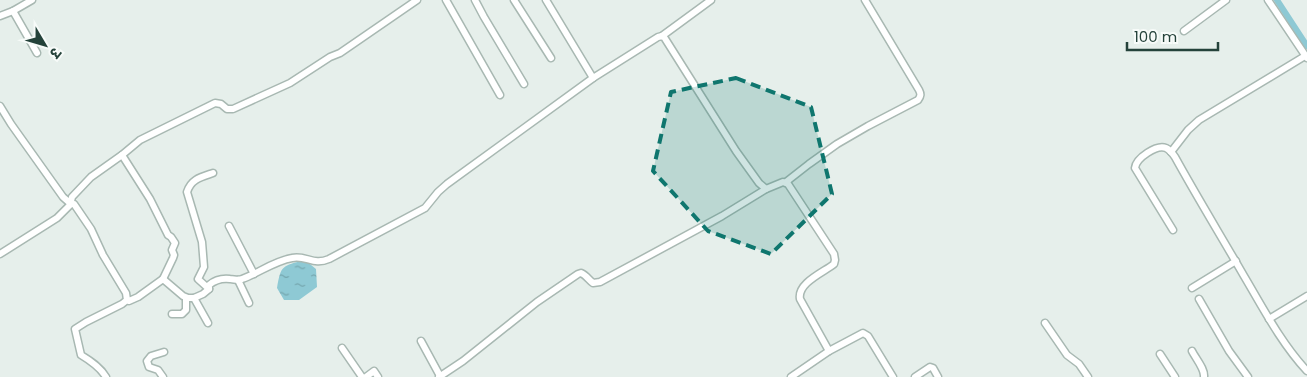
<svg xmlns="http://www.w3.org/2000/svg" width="1307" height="377" font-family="Poppins,'Noto Sans Devanagari',sans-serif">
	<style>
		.water { fill: url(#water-ripples) }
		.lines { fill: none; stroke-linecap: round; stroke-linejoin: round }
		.canal { stroke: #8ec9d4; stroke-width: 6 }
		.minor-casing { stroke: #a8b8b2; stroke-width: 9 }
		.minor { stroke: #fff; stroke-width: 6 }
		.marked { fill: #0f766e; fill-opacity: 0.2; stroke: #0f766e; stroke-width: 4; stroke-dasharray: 10 6; stroke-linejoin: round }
	</style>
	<defs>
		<pattern id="water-ripples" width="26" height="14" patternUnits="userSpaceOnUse" patternTransform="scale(1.25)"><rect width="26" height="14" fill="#8ec9d4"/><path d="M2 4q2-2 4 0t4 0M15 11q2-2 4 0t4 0" fill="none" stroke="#74a5ad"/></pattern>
	</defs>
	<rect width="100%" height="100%" fill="#e6efeb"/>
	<!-- water -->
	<path class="water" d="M305,260L316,269L317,287L299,300H284L277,288C281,265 282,266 305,260Z"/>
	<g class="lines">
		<!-- canal -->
		<path class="canal" d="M1277,0L1307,46"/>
		<!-- minor casing -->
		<g class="minor-casing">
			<g id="minor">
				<path d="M446,0L500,95"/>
				<path d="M475,0L484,17L524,84"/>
				<path d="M514,0L551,58"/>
				<path d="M546,0L593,78L658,37L662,36L664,37L736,151L759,183L766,189L783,182L788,184L834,254L835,260L834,264C824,272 797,283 800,299L829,351"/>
				<path d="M1268,0L1307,58"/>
				<path d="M13,11L37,53"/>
				<path d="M0,16L13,11L32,0"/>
				<path d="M1184,31L1226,0"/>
				<path d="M662,36L711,0"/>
				<path d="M0,106L11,124L63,197L71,204V201L72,197L91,177L122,155L140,140L215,103L221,104L227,109H233L290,83L330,57L340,53L417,0"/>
				<path d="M1171,152L1188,130L1199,120L1305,56"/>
				<path d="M122,155L150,199L168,235L171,237L175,243L172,250L174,255L173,258L163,279"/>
				<path d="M786,182L809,164L837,144L868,126L918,100C921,96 921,94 919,90L865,0"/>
				<path d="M229,226L254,274"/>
				<path d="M1173,230L1135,168C1136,158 1157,144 1166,148C1170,150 1173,154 1175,157C1197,197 1221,236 1244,276C1263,308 1281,343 1307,371"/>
				<path d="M0,254L57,218L71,204H74L91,229L103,255L126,293L127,300L122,304L86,322L75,329L81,355C91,361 100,367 106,377"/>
				<path d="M238,280L249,303"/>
				<path d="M1192,288L1236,261"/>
				<path d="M209,289L198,279L204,267L202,242L187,192C191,179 201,177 213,173"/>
				<path d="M194,298L208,323"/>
				<path d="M1199,299L1229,351L1248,377"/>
				<path d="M127,300L129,301L138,297L163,279L183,296L188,298H194L203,294L209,289V285C215,280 222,278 230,279C234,279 238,281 242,279C259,273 274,261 292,258C307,255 313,266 329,259L425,208L438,192L447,184L593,78"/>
				<path d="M172,314H182L186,310V298"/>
				<path d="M1269,319L1307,296"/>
				<path d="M1045,323L1067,355L1079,364L1088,377"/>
				<path d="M421,341L440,376"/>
				<path d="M342,348L362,377"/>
				<path d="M1192,351C1196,359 1205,369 1204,377"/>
				<path d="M1160,354L1175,377"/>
				<path d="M163,377L158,370L149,367L147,361L151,356L164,352"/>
				<path d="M366,377L374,371L378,377"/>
				<path d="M439,377L463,361L537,302L578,274L581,273C586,275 589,280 593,283L600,282L722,216L766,189"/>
				<path d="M791,377L829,351L863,333L868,336L893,377"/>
				<path d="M915,377L930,367L933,368L938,377"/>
			</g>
		</g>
		<!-- minor -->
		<use href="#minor" class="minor"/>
	</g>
	<!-- marked area -->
	<path class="marked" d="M736,78L811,107L832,194L771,254L708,231L653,171L671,92Z"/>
	<!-- north arrow -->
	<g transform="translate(45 45) rotate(128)" stroke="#f7fbf9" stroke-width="4" paint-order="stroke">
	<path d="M0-4L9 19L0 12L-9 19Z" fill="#24423a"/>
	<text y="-8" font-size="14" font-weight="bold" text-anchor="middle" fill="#24423a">उ</text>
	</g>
	<!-- scale -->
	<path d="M1127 42v8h91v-8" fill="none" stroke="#24423a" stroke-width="2.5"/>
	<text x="1134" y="42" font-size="15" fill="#24423a" stroke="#f7fbf9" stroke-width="4" paint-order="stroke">100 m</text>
</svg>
